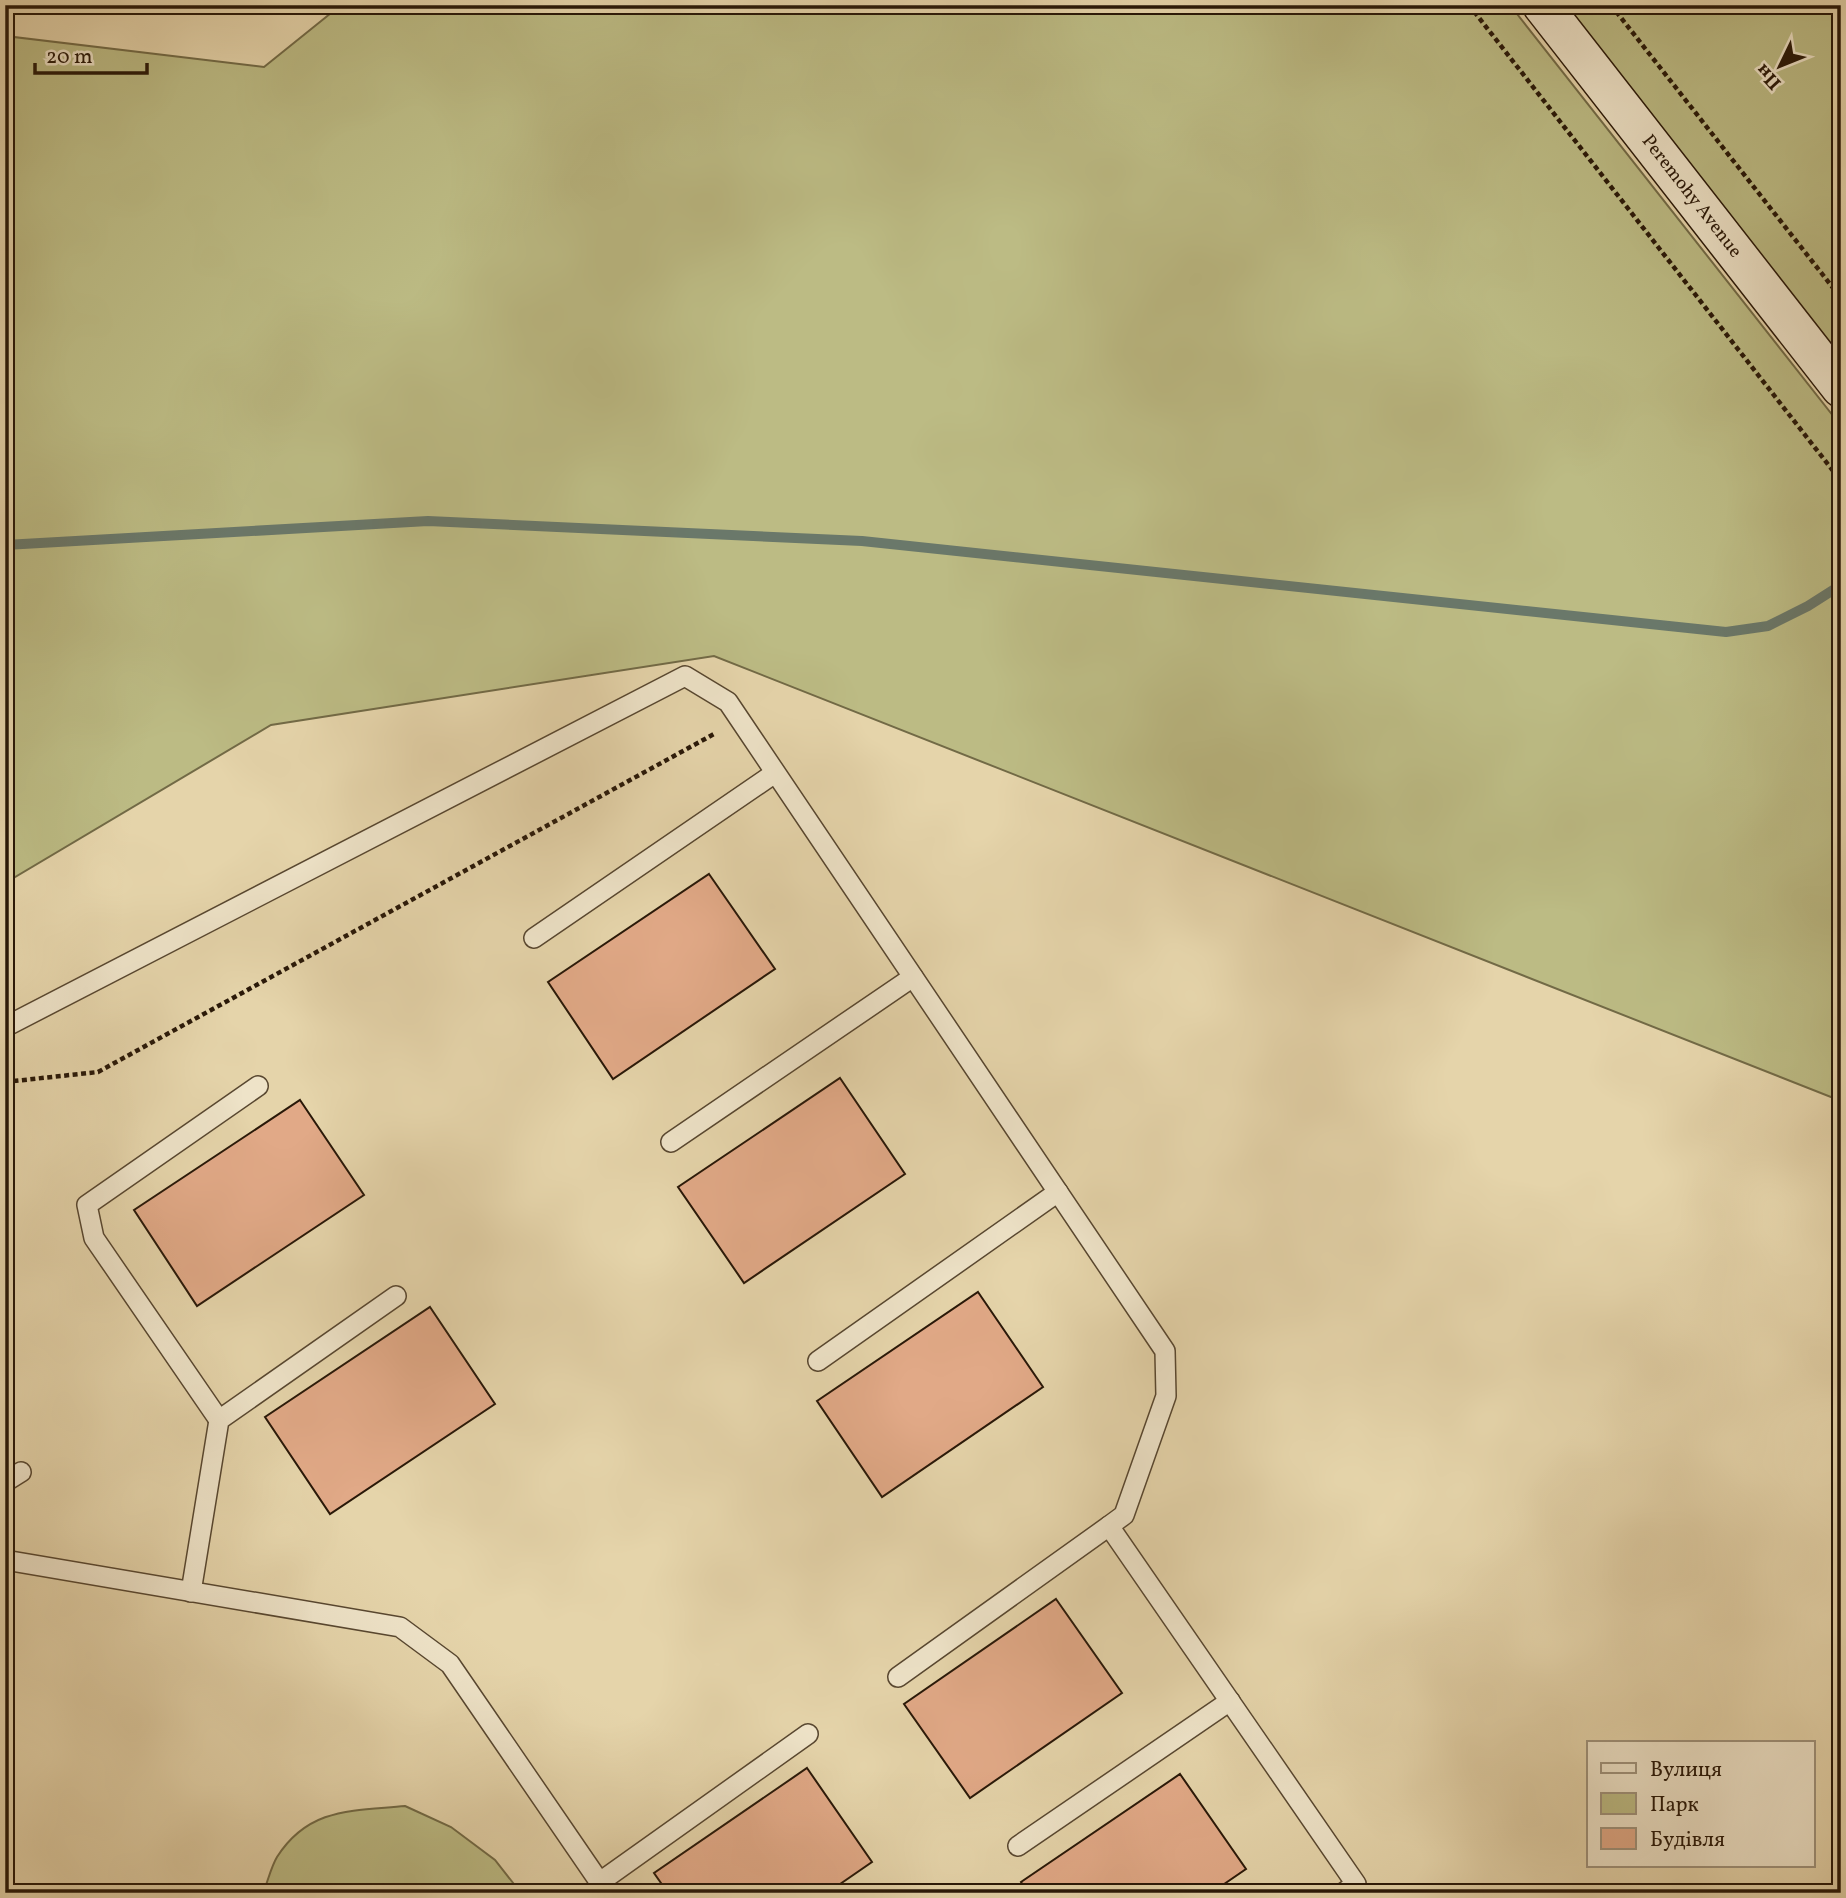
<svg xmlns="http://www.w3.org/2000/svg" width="1846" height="1898" font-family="Vollkorn,serif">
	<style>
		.green { fill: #bcbb84; stroke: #726a46; stroke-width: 2 }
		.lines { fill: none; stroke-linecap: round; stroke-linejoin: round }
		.stream { stroke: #6a786a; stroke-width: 10 }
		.building { fill: #e1a987; stroke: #291808; stroke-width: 2 }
		.lane-casing { stroke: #584730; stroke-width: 22 }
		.secondary-casing { stroke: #291808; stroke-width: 41 }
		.path { stroke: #291808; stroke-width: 4.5; stroke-dasharray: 5 3.5; stroke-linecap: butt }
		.lane { stroke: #eee3c8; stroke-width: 19 }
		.secondary { stroke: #eee3c8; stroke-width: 38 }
		.labels { text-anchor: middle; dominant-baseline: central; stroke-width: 7; stroke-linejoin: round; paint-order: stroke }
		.street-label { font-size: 19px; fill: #291808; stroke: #eee3c8 }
	</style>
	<rect width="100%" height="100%" fill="#e5d4aa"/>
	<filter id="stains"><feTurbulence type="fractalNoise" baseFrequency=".00286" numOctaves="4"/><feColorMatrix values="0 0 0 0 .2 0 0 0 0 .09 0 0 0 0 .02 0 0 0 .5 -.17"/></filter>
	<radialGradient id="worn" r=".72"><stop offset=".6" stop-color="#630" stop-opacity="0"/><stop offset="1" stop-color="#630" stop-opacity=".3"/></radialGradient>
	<!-- green -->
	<g class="green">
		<path d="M341,5H1510L1841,426V1101L714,656L271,725L5,883V36L264,67Z"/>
		<path d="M1564,5H1841V359Z"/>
		<path d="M405,1806L451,1827L495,1860L521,1893H263C268,1881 271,1867 277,1857C309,1807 353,1811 405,1806Z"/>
	</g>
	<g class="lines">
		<!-- stream -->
		<path class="stream" d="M5,545L428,521L862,541L1726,632L1768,626L1808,606L1841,585"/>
	</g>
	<!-- building -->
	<g class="building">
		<path d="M709,874L775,969L613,1079L548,982Z"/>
		<path d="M840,1078L905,1174L744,1283L678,1187Z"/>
		<path d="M300,1100L364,1195L197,1306L134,1210Z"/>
		<path d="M978,1292L1043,1387L882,1497L817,1401Z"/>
		<path d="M430,1307L495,1404L330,1514L265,1417Z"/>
		<path d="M1056,1599L1122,1693L970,1798L904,1704Z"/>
		<path d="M807,1768L872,1862L827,1893H668L654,1873Z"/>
		<path d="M1180,1774L1246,1869L1211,1893H1028L1021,1882Z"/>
	</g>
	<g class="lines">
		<!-- lane casing -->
		<g class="lane-casing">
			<g id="lane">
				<path d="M534,938L775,773"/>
				<path d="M5,1027L685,676L728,702L1165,1351L1166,1396L1124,1515L1109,1526L1356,1884L1343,1893"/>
				<path d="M671,1142L913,977"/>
				<path d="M818,1361L1058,1192"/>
				<path d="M219,1420L94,1238L87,1205L258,1086"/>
				<path d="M5,1482L21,1472"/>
				<path d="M5,1560L400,1627L450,1664L607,1893"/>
				<path d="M191,1592L219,1420L396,1296"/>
				<path d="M898,1677L1109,1526"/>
				<path d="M1018,1846L1230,1701"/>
				<path d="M600,1882L808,1734"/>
			</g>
		</g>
		<!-- secondary casing -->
		<g class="secondary-casing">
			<g id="secondary">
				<path id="s1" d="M1542,5L1841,388"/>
			</g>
		</g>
		<!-- path -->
		<g class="path">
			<path d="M1469,5L1841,481"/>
			<path d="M1611,5L1841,298"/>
			<path d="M5,1082L98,1072L714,734"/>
		</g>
		<!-- lane -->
		<use href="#lane" class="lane"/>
		<!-- secondary -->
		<use href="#secondary" class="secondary"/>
	</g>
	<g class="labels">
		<!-- street labels -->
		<g class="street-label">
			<text stroke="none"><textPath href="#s1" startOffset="243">Peremohy Avenue</textPath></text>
		</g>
	</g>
	<!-- margin -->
	<rect width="1846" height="1898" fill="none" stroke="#e5d4aa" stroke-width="28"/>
	<rect x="7" y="7" width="1832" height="1884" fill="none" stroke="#291808" stroke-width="3.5"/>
	<rect x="14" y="14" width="1818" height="1870" fill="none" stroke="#291808" stroke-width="2"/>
	<!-- legend -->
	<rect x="1587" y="1741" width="228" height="126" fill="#eee3c8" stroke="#9f927b" stroke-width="2"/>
	<rect x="1601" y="1763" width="35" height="10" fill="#eee3c8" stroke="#9f927b" stroke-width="2"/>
	<text x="1650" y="1776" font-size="21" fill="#291808">Вулиця</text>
	<rect x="1601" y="1793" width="35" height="21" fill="#bcbb84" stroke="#9f927b" stroke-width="2"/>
	<text x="1650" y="1811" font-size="21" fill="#291808">Парк</text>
	<rect x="1601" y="1828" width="35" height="21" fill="#e1a987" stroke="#9f927b" stroke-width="2"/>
	<text x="1650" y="1846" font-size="21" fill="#291808">Будівля</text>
	<!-- north arrow -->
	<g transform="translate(1780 66) rotate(227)" stroke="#eee3c8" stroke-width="5" paint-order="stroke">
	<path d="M0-5L12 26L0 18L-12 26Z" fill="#291808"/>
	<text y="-10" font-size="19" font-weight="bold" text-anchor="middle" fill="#291808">Пн</text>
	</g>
	<!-- scale -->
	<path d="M35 63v10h112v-10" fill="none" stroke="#291808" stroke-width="3.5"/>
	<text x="46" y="63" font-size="21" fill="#291808" stroke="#eee3c8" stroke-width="5" paint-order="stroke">20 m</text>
	<rect width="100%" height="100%" filter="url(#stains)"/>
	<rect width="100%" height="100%" fill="url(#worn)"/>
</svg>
